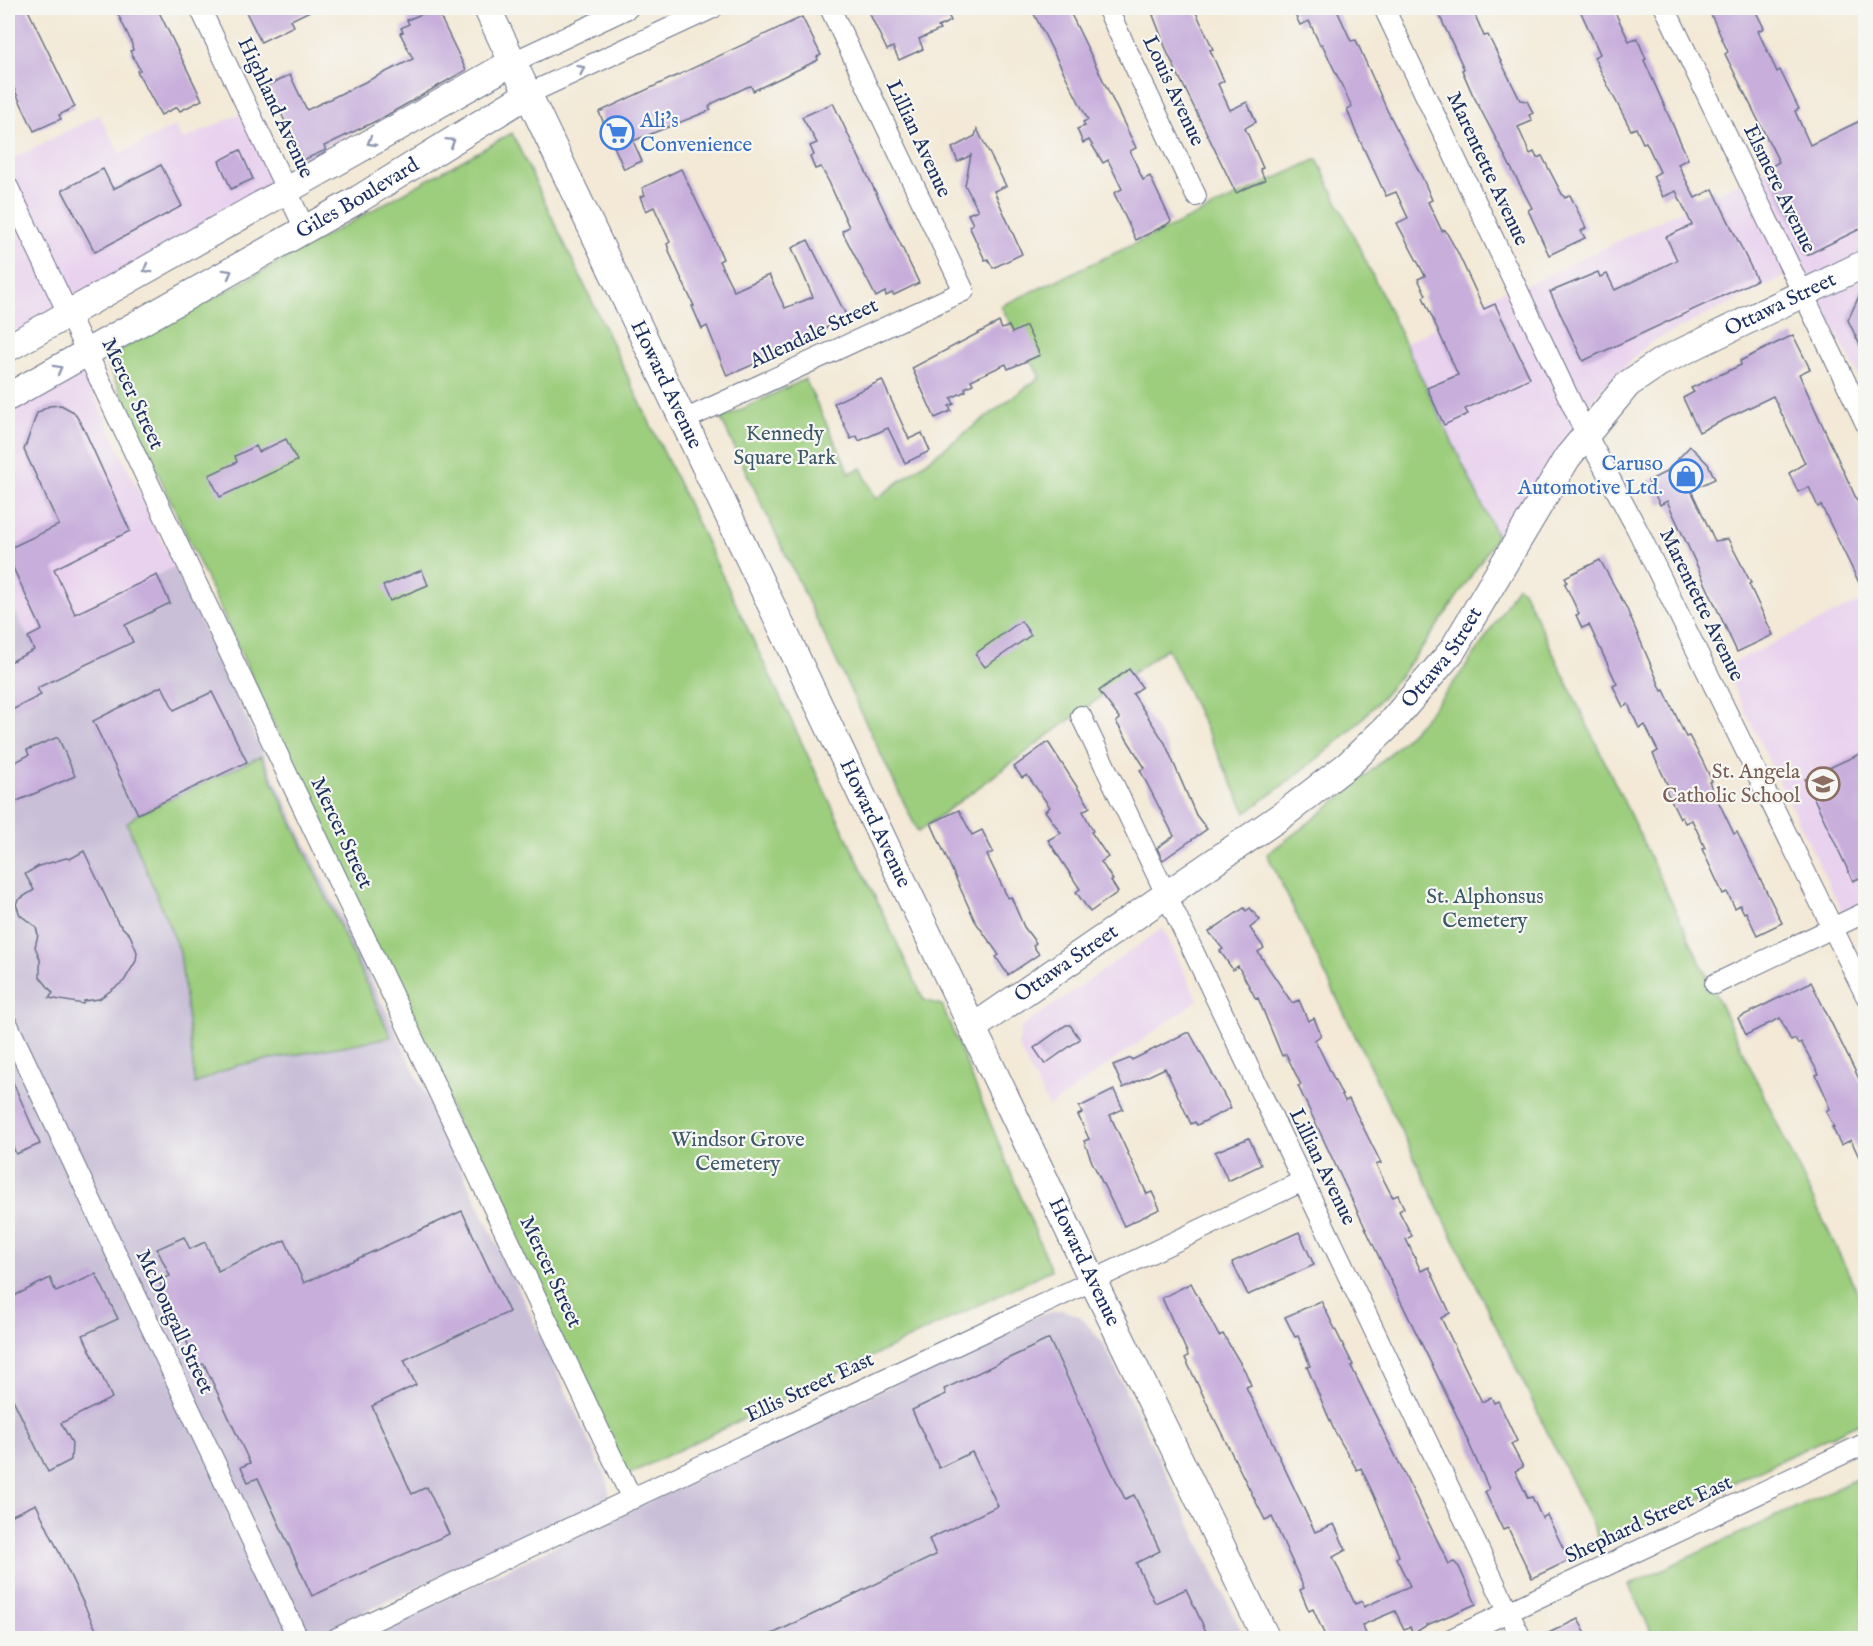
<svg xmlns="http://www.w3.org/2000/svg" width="1873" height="1646" font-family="'IM FELL English',serif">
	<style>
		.built { fill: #e9d2ee }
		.industrial { fill: #c9bfd7 }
		.green { fill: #9dce7e; stroke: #5c7e6e; stroke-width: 1.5 }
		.building { fill: #c7aedb }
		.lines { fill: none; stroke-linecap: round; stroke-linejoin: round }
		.street-casing { stroke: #677088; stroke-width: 22 }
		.secondary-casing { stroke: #677088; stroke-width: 29 }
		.street { stroke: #fff; stroke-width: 20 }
		.secondary { stroke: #fff; stroke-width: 27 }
		.oneway { stroke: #8d97ae }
		.labels { text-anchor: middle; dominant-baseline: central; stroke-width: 4.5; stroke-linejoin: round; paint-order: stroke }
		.street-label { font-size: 21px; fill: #1b2f5e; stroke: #f6f6f2 }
		.shop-label { font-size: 21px; fill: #366cbe; stroke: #f6f6f2; text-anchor: start }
		.park-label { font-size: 21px; fill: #3c5766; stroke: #f6f6f2 }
		.education-label { font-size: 21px; fill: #785e54; stroke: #f6f6f2; text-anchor: end }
	</style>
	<rect width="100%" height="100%" fill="#f6f6f2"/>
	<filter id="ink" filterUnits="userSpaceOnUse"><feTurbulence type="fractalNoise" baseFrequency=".0167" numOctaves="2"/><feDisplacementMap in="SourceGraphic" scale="12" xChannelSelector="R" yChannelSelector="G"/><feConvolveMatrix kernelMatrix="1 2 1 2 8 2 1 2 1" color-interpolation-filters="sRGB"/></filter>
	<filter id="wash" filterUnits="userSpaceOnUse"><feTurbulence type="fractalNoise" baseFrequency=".008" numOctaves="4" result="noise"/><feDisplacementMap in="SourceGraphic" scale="24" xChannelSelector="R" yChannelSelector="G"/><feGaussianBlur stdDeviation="1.35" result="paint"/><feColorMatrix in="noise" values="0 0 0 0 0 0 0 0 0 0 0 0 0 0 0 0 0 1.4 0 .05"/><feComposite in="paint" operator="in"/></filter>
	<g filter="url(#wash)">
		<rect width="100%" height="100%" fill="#f3e9d6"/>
		<!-- built -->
		<g class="built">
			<path d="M249,110L287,190L8,348V161L99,115L120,154L175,126L182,140Z"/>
			<path d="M1865,122V389L1804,267L1649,343L1596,395L1497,536L1405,344L1502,291L1531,283Z"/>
			<path d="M74,370L83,372L174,567L28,637L8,597V406Z"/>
			<path d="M1865,599V901L1842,912L1724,667Z"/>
			<path d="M1163,928L1198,1000L1049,1107L1018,1046L1022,1027Z"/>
		</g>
		<!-- industrial -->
		<g class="industrial">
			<path d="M174,567L526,1305L608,1482L609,1494L600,1503L312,1636L313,1638H8V597L28,637Z"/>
			<path d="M1062,1310L1080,1316L1103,1343L1245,1638H363L1039,1315Z"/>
		</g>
		<!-- green -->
		<g class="green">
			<path d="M512,133L924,1000L942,1005L1051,1270L621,1478L105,358Z"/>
			<path d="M1317,159L1497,536C1459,594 1423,652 1376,704C1339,746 1290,779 1246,813L1167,648L918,832L721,419L805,379L850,473L861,468L876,499L1040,377L1001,306Z"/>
			<path d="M1517,586L1523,590L1865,1308V1420L1602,1545L1267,854C1377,774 1450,707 1517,586Z"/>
			<path d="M261,756L391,1037L234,1066L195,1084L180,952L127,823L138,814Z"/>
			<path d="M1865,1475V1638H1654L1629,1585Z"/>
		</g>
		<g id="blocks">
			<!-- building -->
			<g class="building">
				<path d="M8,8H27L75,107L59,115L61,119L34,131L8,76Z"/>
				<path d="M115,8H157L202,100L180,111L177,107L161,115L137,71L140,70L130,51L133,50L131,41Z"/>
				<path d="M244,8H316L291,20L294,26L261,42Z"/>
				<path d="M436,8L466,70L382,118L324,146L326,150L303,160L268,85L290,75L307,110L413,59L400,33L403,32L401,28L409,24L407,20Z"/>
				<path d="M867,8H945L951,21L938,27L940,30L919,39L923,49L899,60L893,47L887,50Z"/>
				<path d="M1031,8H1068L1136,148L1130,151L1143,180L1150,176L1171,221L1166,225L1136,240L1114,193L1122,189L1108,160L1103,163L1089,140L1083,143L1077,129L1085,126L1083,122L1088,120Z"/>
				<path d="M1154,8H1194L1213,49L1210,50L1224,81L1218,84L1230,110L1247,102L1256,122L1245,128L1263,168L1260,169L1265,180L1236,193L1168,54L1153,15L1156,13Z"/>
				<path d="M1292,8H1336L1351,41L1356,40L1387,110L1423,179L1432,200L1428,202L1442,231L1445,230L1457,251L1484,309L1495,304L1530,378L1465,409L1468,414L1444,425L1427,388L1458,375L1423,297L1426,295L1418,279L1425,276L1397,223L1408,218L1396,192L1386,196L1355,130L1347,109L1352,107L1322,44L1320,45L1309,21L1300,25Z"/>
				<path d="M1436,8H1472L1484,36L1488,35L1520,100L1527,101L1533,113L1529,115L1532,121L1518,127L1530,154L1534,152L1537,158L1542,156L1562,194L1565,198L1570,195L1586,228L1581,231L1585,238L1549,255L1528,210L1532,208L1472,93L1462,70L1464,69Z"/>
				<path d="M1579,8H1613L1629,41L1637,38L1646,59L1644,60L1688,159L1678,164L1695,198L1713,189L1757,280L1583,361L1550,292L1598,272L1600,277L1607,274L1615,290L1677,260L1666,237L1692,225L1676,191L1663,197L1653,176L1660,172L1646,142L1643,143L1636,128L1631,130L1604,78L1594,57L1600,54Z"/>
				<path d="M1708,8H1754L1764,28L1758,31L1777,72L1780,70L1799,109L1795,111L1810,145L1866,118V226L1807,255L1767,169L1779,162L1725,54L1728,52Z"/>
				<path d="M802,17L821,55L817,57L818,60L753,91L751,86L747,87L713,103L709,107L711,110L633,141L642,161L624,169L599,112Z"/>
				<path d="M833,103L919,283L894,295L892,293L886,296L885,292L876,297L842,231L849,227L829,182L821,167L815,169L810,157L814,155L810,146L817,143L802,117Z"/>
				<path d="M977,129L1006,186L994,191L1022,254L993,268L988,259L985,260L969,226L973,224L968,214L978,210L965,185L971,155L958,162L952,148L975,136Z"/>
				<path d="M240,150L253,179L231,189L219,161Z"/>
				<path d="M161,165L182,206L95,252L62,190L103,169L113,189Z"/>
				<path d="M681,169L713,235L723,259L719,261L734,291L769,275L785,308L813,297L792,248L808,240L847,317L808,337L810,340L727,376L707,326L702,329L692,306H694L671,256L667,244L670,242L654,207L646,211L640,197L645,195L642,188Z"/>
				<path d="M1866,281V358L1848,320Z"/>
				<path d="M999,322L1002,329L1009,326L1012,333L1026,326L1040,355L1008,369L1006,364L971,380L973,384L965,388L966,391L951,398L954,404L949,406L951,411L935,418L912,368Z"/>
				<path d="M1793,335L1810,369L1799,374L1866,520V597L1821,505L1818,507L1809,487L1798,492L1789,473L1805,463L1773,396L1699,432L1683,398L1694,392L1691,388L1741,365L1740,361Z"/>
				<path d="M882,380L909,439L922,433L930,451L905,463L888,428L859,441L857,436L851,439L834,403Z"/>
				<path d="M61,405L74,412L84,429L130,531L54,569L75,614L157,575L170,603L125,625L133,642L37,688L41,695L8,712V663L34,650L28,637L42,630L8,557V549L59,525L24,450L37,413L49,406Z"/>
				<path d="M286,439L297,461L220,497L209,475L237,462L235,456L256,446L259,452Z"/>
				<path d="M1690,446L1708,464L1715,479L1691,490L1715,541L1728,539L1751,583L1749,584L1773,635L1737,652L1667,501L1660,505L1648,481L1666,472Z"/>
				<path d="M1600,560L1626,607L1662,691L1664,690L1686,737L1689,736L1702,760L1712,781L1709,782L1734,834L1737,832L1782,923L1757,935L1746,912L1744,913L1740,905L1735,908L1727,892L1723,894L1702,849L1705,848L1692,820L1685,823L1682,817L1680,818L1666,790L1669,788L1653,754L1658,751L1645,725L1639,728L1628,704L1623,707L1613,686L1617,684L1589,625L1582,628L1576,615L1579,614L1565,584L1567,582L1565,577Z"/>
				<path d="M422,570L428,585L390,601L383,586Z"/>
				<path d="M1021,621L1031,635L985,667L975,654Z"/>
				<path d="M1129,669L1142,687L1133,694L1165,743L1196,815L1207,829L1163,860L1157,848L1174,836L1140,770L1145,768L1116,722L1120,719L1099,691Z"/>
				<path d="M162,686L174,710L212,692L247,762L138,814L93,721Z"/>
				<path d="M58,737L75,776L8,805V766L29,755L27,750Z"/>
				<path d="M1048,742L1090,807L1083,811L1093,831L1091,832L1108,857L1101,862L1113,880L1111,881L1118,892L1090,912L1076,892L1080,889L1048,840L1061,833L1045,811L1050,807L1027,775L1022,778L1014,767Z"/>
				<path d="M1866,751V875L1853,881L1805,779Z"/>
				<path d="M959,810L972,835L982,830L993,852L987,855L1008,898L1011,897L1024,927L1036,943L1033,946L1039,954L1008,975L996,957L999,955L975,921L931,823Z"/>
				<path d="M84,851L118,923L130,935L137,952L136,961L124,981L99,999L84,1001L83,1004L49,998L53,993L40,977V959L35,947L38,935L36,927L20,915L16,904L18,900L34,890L25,874L39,866L66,858L70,859Z"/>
				<path d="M1244,908L1246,911L1250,908L1260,920L1250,928L1264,948L1258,952L1292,1003L1299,1000L1308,1021L1314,1018L1321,1035L1315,1040L1345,1101L1349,1099L1381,1163L1376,1165L1391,1194L1393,1197L1398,1195L1404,1208L1399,1211L1412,1236L1406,1239L1421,1271L1429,1267L1450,1313L1441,1318L1482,1402L1491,1397L1494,1403L1498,1401L1517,1441L1511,1444L1523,1467L1515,1471L1528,1498L1532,1497L1542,1518L1547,1515L1567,1556L1568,1561L1532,1578L1508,1528L1503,1530L1485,1492L1489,1489L1456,1414L1380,1259L1298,1086L1301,1085L1286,1054L1282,1056L1258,998L1256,999L1238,966L1233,970L1220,951L1223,949L1209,932Z"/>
				<path d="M1811,982L1866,1093V1172L1851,1140L1841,1145L1832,1127H1834L1826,1111L1829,1109L1826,1097L1816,1075L1819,1074L1801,1042L1798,1044L1795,1039L1791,1041L1780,1018L1746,1035L1738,1018Z"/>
				<path d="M1066,1025H1070L1080,1039L1045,1064L1034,1048Z"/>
				<path d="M1186,1033H1190L1231,1108L1197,1125L1195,1122L1191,1124L1165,1068L1123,1088L1113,1065L1131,1058L1132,1060Z"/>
				<path d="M8,1071L40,1144L16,1154L8,1135Z"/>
				<path d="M1114,1090L1123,1109L1110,1115L1147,1194L1152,1192L1160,1209L1124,1226L1092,1162L1084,1141L1089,1139L1078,1115L1082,1113L1079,1107Z"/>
				<path d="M1249,1138L1261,1165L1228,1181L1215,1152Z"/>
				<path d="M462,1211L509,1312L404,1360L416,1385L372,1406L412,1494L427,1487L449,1534L312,1596L258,1478L248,1482L241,1467L250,1463L204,1364L198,1366L159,1281L170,1276L157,1249L184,1237L190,1249L205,1242L218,1271L285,1240L304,1283Z"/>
				<path d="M1299,1232L1314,1265L1248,1295L1232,1262Z"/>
				<path d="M96,1274L118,1319L83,1335L112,1398L61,1423L72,1443L71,1460L48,1472L8,1389V1299L50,1278L56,1292Z"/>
				<path d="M1191,1283L1219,1336L1223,1334L1245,1371L1251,1385L1246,1387L1315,1532L1334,1524L1346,1550L1333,1557L1355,1604L1362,1601L1364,1607L1410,1586L1396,1558L1399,1556L1377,1502L1361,1468L1357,1470L1334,1430L1307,1367L1310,1366L1298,1336L1295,1337L1285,1317L1321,1301L1353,1365L1351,1366L1449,1564L1454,1562L1459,1567L1476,1604L1427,1625L1413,1634L1410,1627L1404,1629L1395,1611L1362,1625L1368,1638H1326L1313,1609L1309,1611L1300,1590L1304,1588L1272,1517L1265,1520L1213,1416L1185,1358L1188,1356L1187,1352L1162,1298Z"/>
				<path d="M1049,1339L1125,1499L1134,1495L1160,1551L1136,1563L1155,1603L1186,1589L1209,1638H764L936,1555L929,1539L998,1506L972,1452L939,1468L912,1410L946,1394L944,1389Z"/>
				<path d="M36,1504L100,1638H8V1517Z"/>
				<path d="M1578,1619L1588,1638H1538Z"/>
			</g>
		</g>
	</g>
	<g filter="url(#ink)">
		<use href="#blocks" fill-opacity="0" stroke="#677088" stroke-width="1.5"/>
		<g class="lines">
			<!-- street casing -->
			<g class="street-casing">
				<g id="street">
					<path d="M200,8L305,229"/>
					<path d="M1107,8L1196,196"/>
					<path d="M1384,8L1586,434L1637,529L1866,996"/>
					<path d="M1665,8L1866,424"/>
					<path d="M513,62L628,8"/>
					<path d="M528,94L713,8"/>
					<path d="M8,187L632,1499"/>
					<path d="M684,420L964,291L830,8"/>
					<path d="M1081,716L1521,1638"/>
					<path d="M1715,984L1866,912"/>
					<path d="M8,1025L298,1638"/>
					<path d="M337,1638L1303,1181"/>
					<path d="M1453,1638L1866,1443"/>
				</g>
			</g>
			<!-- secondary casing -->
			<g class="secondary-casing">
				<g id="secondary">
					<path id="s1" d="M487,8L1093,1281L1266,1638"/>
					<path d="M8,348L513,62"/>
					<path id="s2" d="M8,397L359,199L528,94"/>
					<path id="s3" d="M974,1027L1284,814L1349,764L1386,728L1452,651L1567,458L1628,384L1659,363L1866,263"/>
				</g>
			</g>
			<!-- street -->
			<use href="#street" class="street"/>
			<!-- secondary -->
			<use href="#secondary" class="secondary"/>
		</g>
		<!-- one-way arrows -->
		<defs><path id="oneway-chevron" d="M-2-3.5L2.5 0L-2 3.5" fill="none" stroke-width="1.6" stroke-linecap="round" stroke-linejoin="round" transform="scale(1.5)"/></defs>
		<g class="oneway">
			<use href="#oneway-chevron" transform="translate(581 69) rotate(-25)"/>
			<use href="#oneway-chevron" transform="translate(371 142) rotate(150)"/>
			<use href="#oneway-chevron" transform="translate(451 142) rotate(-32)"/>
			<use href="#oneway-chevron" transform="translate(147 269) rotate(150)"/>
			<use href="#oneway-chevron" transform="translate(228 273) rotate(-29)"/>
			<use href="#oneway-chevron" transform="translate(58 369) rotate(-29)"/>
		</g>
	</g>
	<!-- icons -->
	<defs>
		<g id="supermarket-ring" transform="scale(1.725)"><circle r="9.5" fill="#f6f6f2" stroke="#3f7fe0" stroke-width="1.5"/><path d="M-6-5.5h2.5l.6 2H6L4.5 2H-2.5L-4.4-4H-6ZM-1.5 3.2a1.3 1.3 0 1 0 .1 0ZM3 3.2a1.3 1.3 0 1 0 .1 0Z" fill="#3f7fe0"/></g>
		<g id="shop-ring" transform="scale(1.725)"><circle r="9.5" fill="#f6f6f2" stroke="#3f7fe0" stroke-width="1.5"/><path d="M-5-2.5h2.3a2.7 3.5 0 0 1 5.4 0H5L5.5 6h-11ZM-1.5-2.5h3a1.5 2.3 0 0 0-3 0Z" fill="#3f7fe0"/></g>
		<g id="school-ring" transform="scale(1.725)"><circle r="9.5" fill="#f6f6f2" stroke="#8d6e63" stroke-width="1.5"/><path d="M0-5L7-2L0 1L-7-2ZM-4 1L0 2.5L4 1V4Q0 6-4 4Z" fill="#8d6e63"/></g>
	</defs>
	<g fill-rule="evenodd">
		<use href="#supermarket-ring" x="617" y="133"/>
		<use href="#shop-ring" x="1686" y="476"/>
		<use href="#school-ring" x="1823" y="784"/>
	</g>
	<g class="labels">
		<!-- street labels -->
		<g class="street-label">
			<text transform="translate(1173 91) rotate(65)">Louis Avenue</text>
			<text transform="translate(275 108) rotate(65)">Highland Avenue</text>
			<text transform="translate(918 139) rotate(65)">Lillian Avenue</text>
			<text transform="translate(1487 169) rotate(65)">Marentette Avenue</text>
			<text transform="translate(1779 189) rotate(64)">Elsmere Avenue</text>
			<text stroke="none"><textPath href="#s2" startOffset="402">Giles Boulevard</textPath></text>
			<text stroke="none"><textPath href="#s3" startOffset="1104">Ottawa Street</textPath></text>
			<text transform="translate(814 334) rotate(-25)">Allendale Street</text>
			<text stroke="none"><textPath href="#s1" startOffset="417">Howard Avenue</textPath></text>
			<text transform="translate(132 394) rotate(65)">Mercer Street</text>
			<text transform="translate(1701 605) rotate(64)">Marentette Avenue</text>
			<text stroke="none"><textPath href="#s3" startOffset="600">Ottawa Street</textPath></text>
			<text stroke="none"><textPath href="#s1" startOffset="903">Howard Avenue</textPath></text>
			<text transform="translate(341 833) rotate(65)">Mercer Street</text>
			<text stroke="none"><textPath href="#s3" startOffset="112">Ottawa Street</textPath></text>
			<text transform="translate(1322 1167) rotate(64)">Lillian Avenue</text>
			<text stroke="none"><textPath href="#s1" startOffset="1389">Howard Avenue</textPath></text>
			<text transform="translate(550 1272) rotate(65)">Mercer Street</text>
			<text transform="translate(174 1322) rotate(65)">McDougall Street</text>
			<text transform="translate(810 1388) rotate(-25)">Ellis Street East</text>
			<text transform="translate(1649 1520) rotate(-25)">Shephard Street East</text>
		</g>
		<!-- shop labels -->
		<g class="shop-label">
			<text x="640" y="121">Ali's<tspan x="640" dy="24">Convenience</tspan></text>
			<text x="1663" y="464" text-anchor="end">Caruso<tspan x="1663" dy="24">Automotive Ltd.</tspan></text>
		</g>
		<!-- park labels -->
		<g class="park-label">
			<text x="785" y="434">Kennedy<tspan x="785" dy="24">Square Park</tspan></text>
			<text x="1485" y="897">St. Alphonsus<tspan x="1485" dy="24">Cemetery</tspan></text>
			<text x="738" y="1140">Windsor Grove<tspan x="738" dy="24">Cemetery</tspan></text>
		</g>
		<!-- education labels -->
		<g class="education-label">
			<text x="1800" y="772">St. Angela<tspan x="1800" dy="24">Catholic School</tspan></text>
		</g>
	</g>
	<!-- margin -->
	<rect width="1873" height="1646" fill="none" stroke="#f6f6f2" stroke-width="30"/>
</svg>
